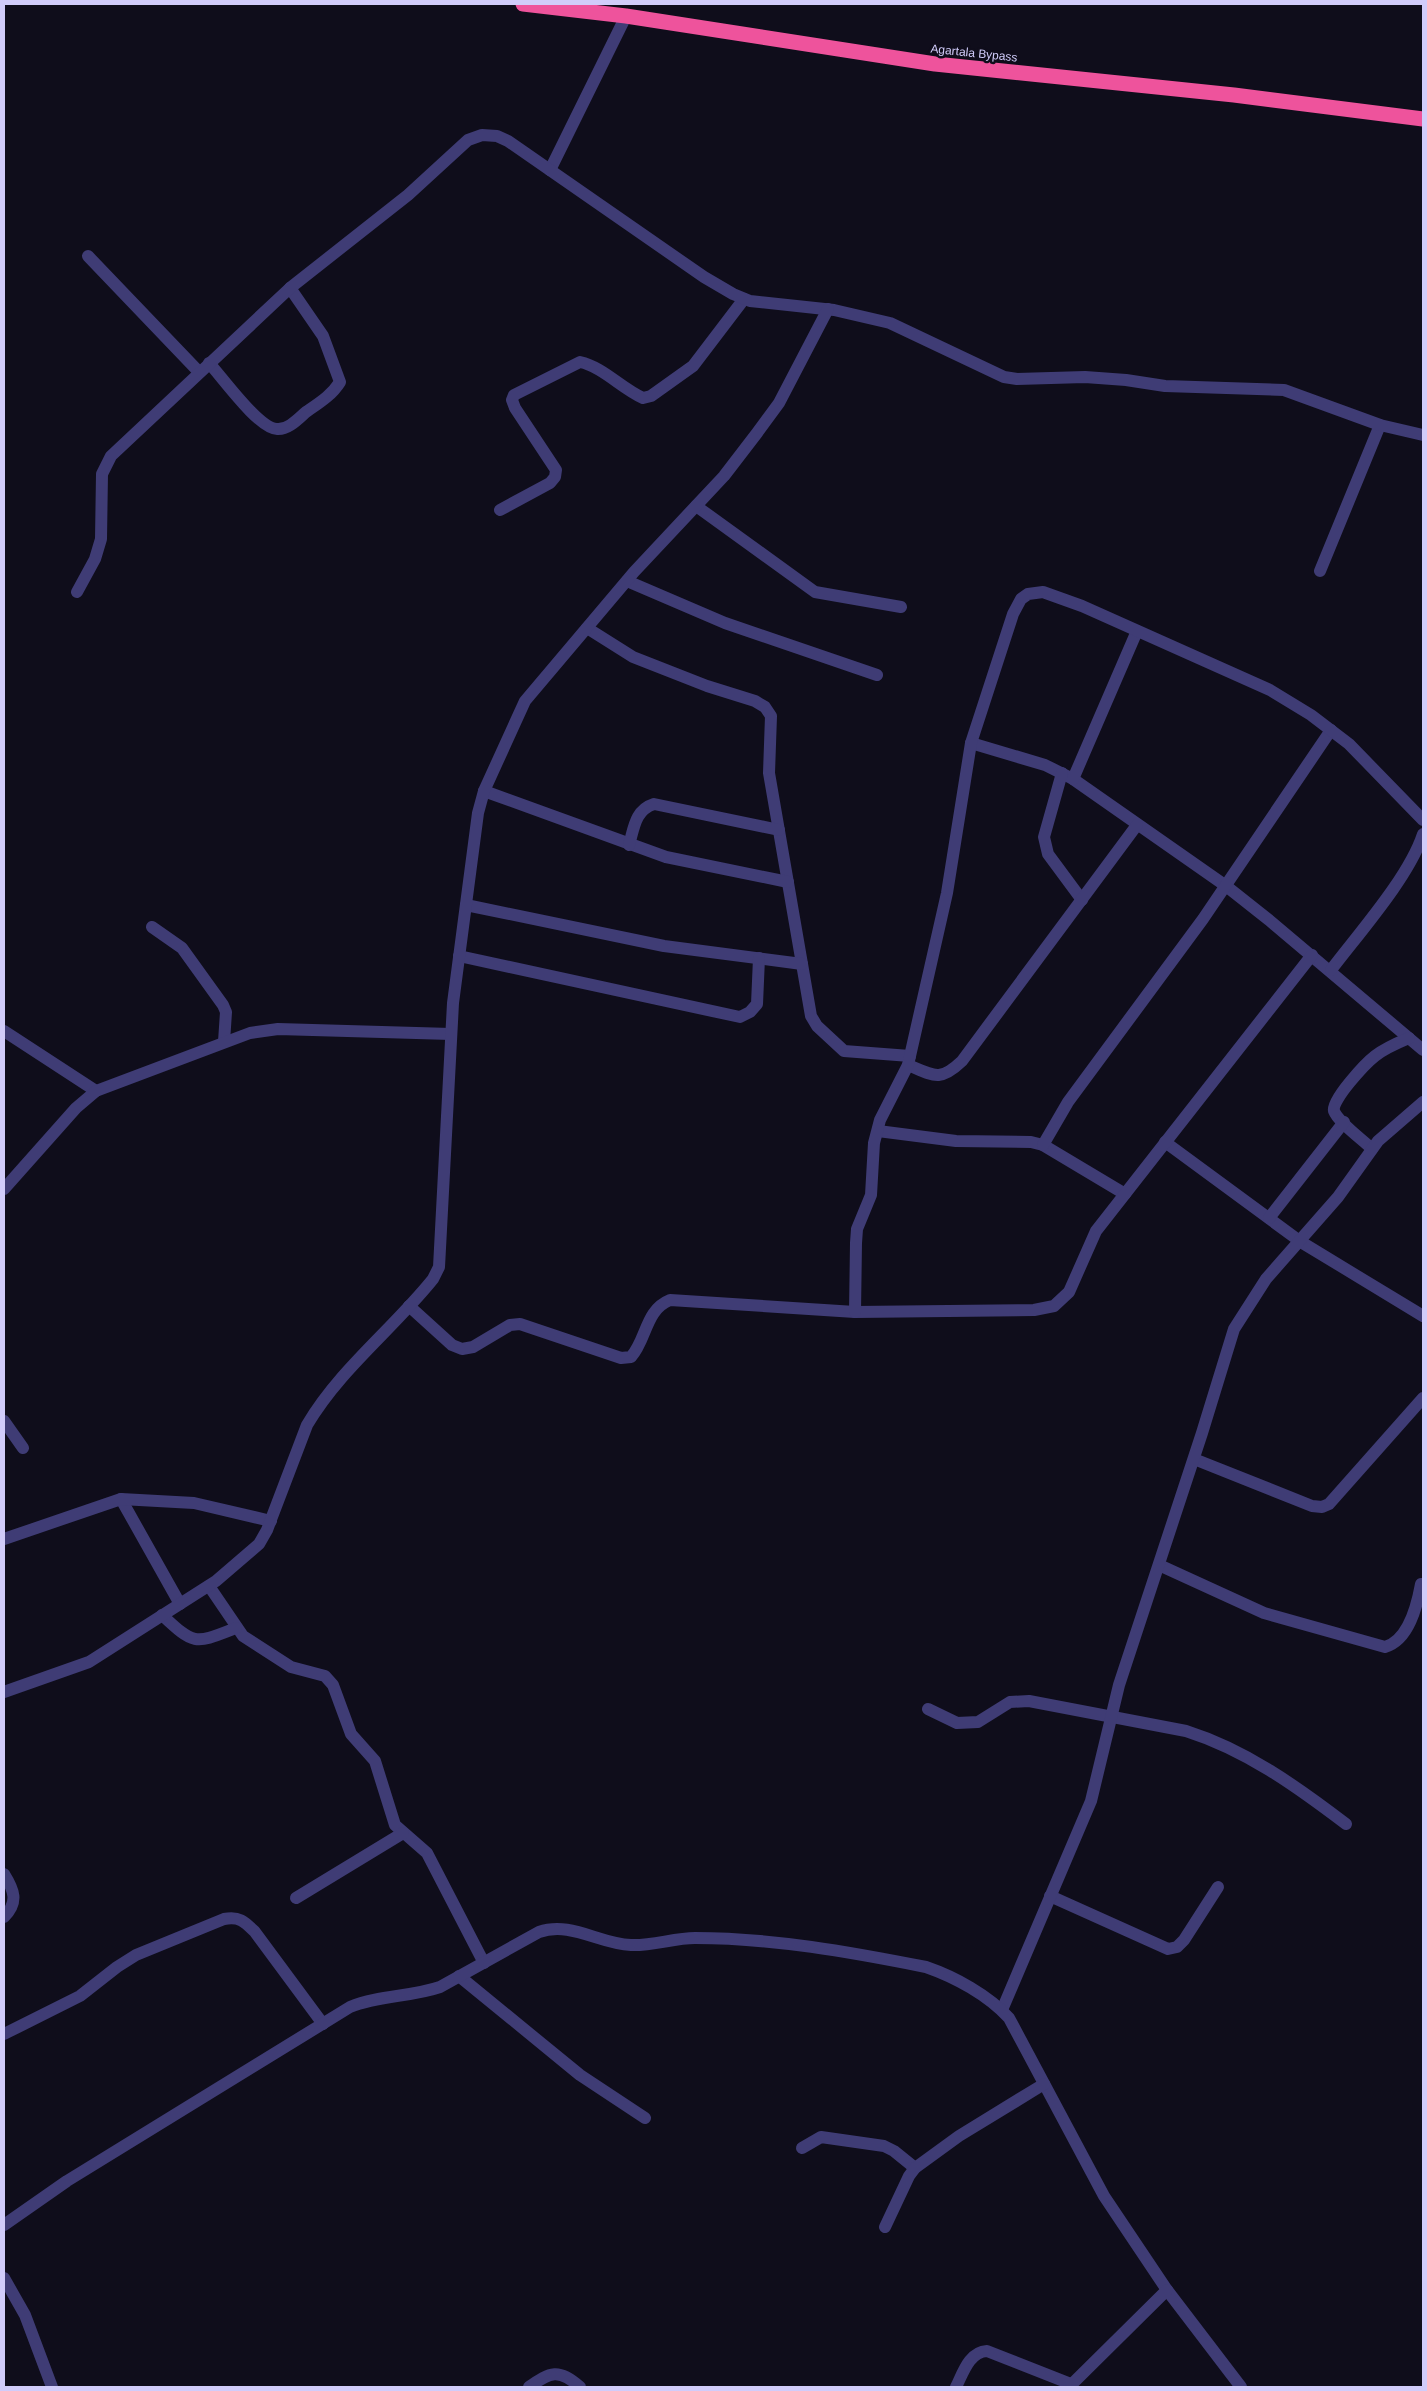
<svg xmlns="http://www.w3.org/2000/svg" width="1427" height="2391" font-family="Arial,sans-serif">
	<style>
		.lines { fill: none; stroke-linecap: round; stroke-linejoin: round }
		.minor { stroke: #3f3c75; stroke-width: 12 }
		.highway { stroke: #ee539c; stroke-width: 15 }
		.labels { text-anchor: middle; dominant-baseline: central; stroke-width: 5; stroke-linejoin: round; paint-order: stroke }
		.street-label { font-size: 12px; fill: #d1ccfa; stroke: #0f0d1b }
	</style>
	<rect width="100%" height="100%" fill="#0f0d1b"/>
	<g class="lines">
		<!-- minor -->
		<g class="minor">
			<path d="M550,170L626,16"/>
			<path d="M88,256L199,372"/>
			<path d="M209,363C222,377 259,429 277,429C288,430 298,419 306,412C319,403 332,395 340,382L323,336L290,288"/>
			<path d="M696,506L815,592L901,607"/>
			<path d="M500,510L550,483L555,477L556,470L515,408L512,400L514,395L580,362C603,367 621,388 643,398L651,396L693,366L744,299"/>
			<path d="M1320,571L1380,425"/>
			<path d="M627,581L725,623L877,675"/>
			<path d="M77,592L95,559L101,539L102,474L111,456L290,288L408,195L468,140L482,135L497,136L508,141L704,277L733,294L750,301L834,310L890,323L1004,377L1017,379L1085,377L1126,380L1165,386L1284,390L1380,425L1423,435"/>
			<path d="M587,628L633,657L707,686L755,701L765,707L771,716L769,773L811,1016L817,1026L844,1051L910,1056"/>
			<path d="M971,743L1045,765L1073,779L1226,886L1269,920L1423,1050"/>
			<path d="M1062,773L1044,837L1048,854L1082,900"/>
			<path d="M1073,779L1137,631"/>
			<path d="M484,791L666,857L788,882"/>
			<path d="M629,845C634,828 635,810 654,804L779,830"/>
			<path d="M466,905L664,946L802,964"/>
			<path d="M152,927L182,948L223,1005L226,1012L224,1042"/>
			<path d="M459,956L740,1017L750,1012L757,1004L759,958"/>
			<path d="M1331,970C1359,933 1409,877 1423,834"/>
			<path d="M4,1031L96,1091"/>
			<path d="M908,1065C934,1076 940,1082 962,1061L1137,825"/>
			<path d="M878,1131L956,1141L1031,1142L1043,1145L1125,1194"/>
			<path d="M1165,1142L1301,1242L1423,1316"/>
			<path d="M1043,1145L1068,1102L1203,919L1331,730"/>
			<path d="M1372,1149C1363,1140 1338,1122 1334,1111C1331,1100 1366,1063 1375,1056C1385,1048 1397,1043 1409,1038"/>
			<path d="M4,1189L76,1108L96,1091L250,1033L278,1029L451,1034"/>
			<path d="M1269,1218L1344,1122"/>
			<path d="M409,1306L452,1345L462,1349L473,1347L510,1325L520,1324L621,1358L631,1357C647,1339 645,1310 670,1300L855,1312L1034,1310L1054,1306L1069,1292L1096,1231L1312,955"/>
			<path d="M855,1312L856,1243L857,1229L871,1195L874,1143L880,1120L908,1065L947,893L971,743L1013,614L1021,599L1028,594L1043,592L1082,606L1270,690L1311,715L1349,744L1423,820"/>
			<path d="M4,1421L23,1448"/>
			<path d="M1194,1459L1312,1506L1322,1507L1329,1504L1423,1398"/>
			<path d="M121,1499L180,1604"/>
			<path d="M4,1539L121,1499L194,1503L271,1521"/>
			<path d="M1159,1565L1264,1613L1385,1647C1409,1640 1417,1606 1421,1584"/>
			<path d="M209,1586L243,1636L291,1667L325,1676L333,1685L351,1734L375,1761L395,1825L427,1853L484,1963"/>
			<path d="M162,1615C195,1646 195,1644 236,1628"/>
			<path d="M4,1692L89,1662L216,1581L259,1544L267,1530L307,1425C340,1369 393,1329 433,1279L439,1267L453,1003L478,813L484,791L525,701L634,572L724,476L757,433L779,403L828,309"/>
			<path d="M928,1709L957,1723L978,1722L1010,1702L1029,1701L1186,1731C1246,1750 1296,1786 1346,1824"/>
			<path d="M4,1874C14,1890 19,1902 4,1917"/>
			<path d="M1050,1896L1168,1949L1177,1947L1184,1940L1218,1887"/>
			<path d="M296,1898L403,1833"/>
			<path d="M459,1976L580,2075L645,2118"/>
			<path d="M1002,2010L1091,1801L1119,1685L1202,1433L1234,1329L1266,1279L1338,1197L1378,1141L1423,1102"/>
			<path d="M4,2034L80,1996L117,1967L136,1955L224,1919C240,1916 245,1922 255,1932L323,2024"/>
			<path d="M802,2148L821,2137L884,2146L894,2151L915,2168"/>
			<path d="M4,2225L67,2181L350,2007C379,1995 411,1997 440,1987L539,1932C571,1921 599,1944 631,1945C652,1946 674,1938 695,1938C773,1938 850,1952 926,1967C955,1977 988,1995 1009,2018L1104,2196L1167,2290L1241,2387"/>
			<path d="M885,2227L909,2176L915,2168L959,2136L1044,2084"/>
			<path d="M4,2278L25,2315L52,2387"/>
			<path d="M529,2387C550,2372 559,2368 580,2387"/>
			<path d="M956,2387C963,2373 969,2352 987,2351L1071,2384"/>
			<path d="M1069,2387L1167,2290"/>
		</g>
		<!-- highway -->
		<path class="highway" d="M523,4L626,16L935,64L1234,95L1423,119"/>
	</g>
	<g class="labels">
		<!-- street labels -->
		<g class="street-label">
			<text transform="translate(974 53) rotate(6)">Agartala Bypass</text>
		</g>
	</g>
	<!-- border -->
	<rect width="1427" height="2391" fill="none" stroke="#d1ccfa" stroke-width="10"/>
</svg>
